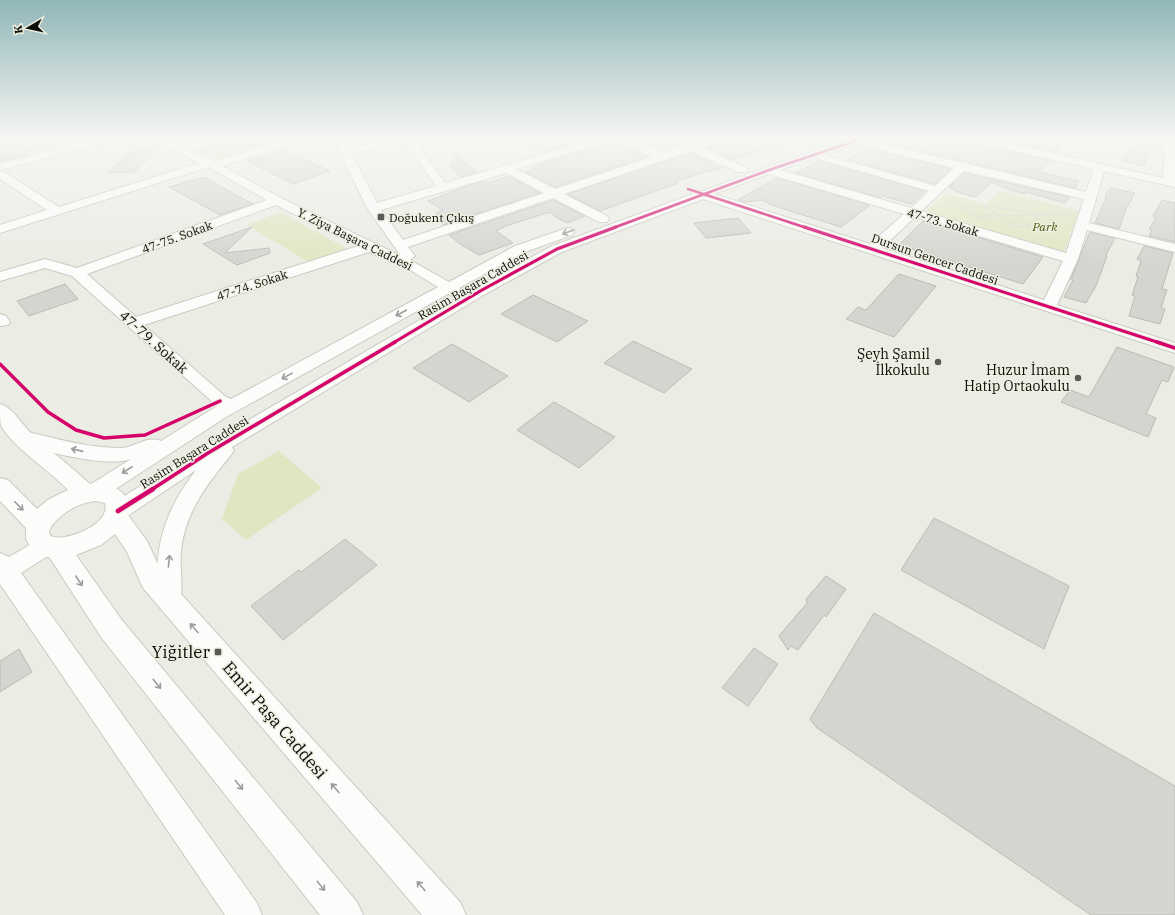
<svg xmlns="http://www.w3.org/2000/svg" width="1175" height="915" font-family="'IBM Plex Serif',serif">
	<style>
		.green { fill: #e1e6c2 }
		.building { fill: #d4d5cf; stroke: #bbbcb6 }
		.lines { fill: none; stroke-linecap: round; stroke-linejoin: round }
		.minor-casing { stroke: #c9cac3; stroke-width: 2 }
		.major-casing { stroke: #c9cac3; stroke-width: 2 }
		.path { stroke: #d4d5d2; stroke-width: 1.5; stroke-dasharray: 1.5 1; stroke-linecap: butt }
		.minor { fill: #fcfcfb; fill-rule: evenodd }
		.major { fill: #fcfcfb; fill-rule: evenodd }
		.cycleway-far3-casing { stroke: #edefe1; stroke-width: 4 }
		.cycleway-far2-casing { stroke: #edefe1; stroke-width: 5 }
		.cycleway-far1-casing { stroke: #edefe1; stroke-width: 6 }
		.cycleway-casing { stroke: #edefe1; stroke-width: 7 }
		.cycleway-far3 { stroke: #d6006c; stroke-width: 2.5 }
		.cycleway-far2 { stroke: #d6006c; stroke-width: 3 }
		.cycleway-far1 { stroke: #d6006c; stroke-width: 3.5 }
		.cycleway { stroke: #d6006c; stroke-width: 4.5 }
		.oneway { stroke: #9c9c9a }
		.poi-dot { fill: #5a5b56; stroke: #edefe1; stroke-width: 1.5 }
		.labels { text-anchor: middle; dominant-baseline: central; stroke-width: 3; stroke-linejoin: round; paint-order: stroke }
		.far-poi-label { font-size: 12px; fill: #0c0d09; stroke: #edefe1; text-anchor: start }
		.far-street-label { font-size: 12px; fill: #0c0d09; stroke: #edefe1 }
		.far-park-label { font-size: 12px; font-style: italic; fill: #50570d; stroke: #edefe1 }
		.street-label { font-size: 14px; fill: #0c0d09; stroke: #edefe1 }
		.poi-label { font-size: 14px; fill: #0c0d09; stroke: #edefe1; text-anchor: end }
		.near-poi-label { font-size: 17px; fill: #0c0d09; stroke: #edefe1; text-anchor: end }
		.near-street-label { font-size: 17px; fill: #0c0d09; stroke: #edefe1 }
	</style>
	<rect width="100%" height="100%" fill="#ebece4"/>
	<!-- green -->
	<g class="green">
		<path d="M234,137H297L219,160L195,148Z"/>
		<path d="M631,137H659L679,146L660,152Z"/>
		<path d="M999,191L1079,211L1064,252L1056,253L932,215L927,211L946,194L986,204Z"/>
		<path d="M281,212L351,251L310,263L247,225Z"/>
		<path d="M279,451L322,488L246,540L222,519L238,474Z"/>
	</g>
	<!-- building -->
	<g class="building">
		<path d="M0,137H63L64,142L24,152L28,154L0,162Z"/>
		<path d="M522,137H553L566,146L545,152Z"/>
		<path d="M734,137H794V140L732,160L705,148Z"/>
		<path d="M881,137H959L965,141L1050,161L1039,172L1079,181L1075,188L876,141Z"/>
		<path d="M988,137H1052L1066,140L1056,153Z"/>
		<path d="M1135,140L1155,144L1143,166L1122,160Z"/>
		<path d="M617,142L648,157L555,187L525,172L535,169L532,168L555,159Z"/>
		<path d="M866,148L951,169L935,184L848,160Z"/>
		<path d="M282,150L330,171L293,184L247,161Z"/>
		<path d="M156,151L134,172L107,173L130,152Z"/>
		<path d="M691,153L721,168L675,181L678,183L600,211L568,194Z"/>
		<path d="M457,155L476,172L461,177L450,166Z"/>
		<path d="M819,161L925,191L911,204L883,196L881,198L795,173Z"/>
		<path d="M964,173L1069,197L1065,203L1026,192L1025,194L1010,190L992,182L975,197L957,192L949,187Z"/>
		<path d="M509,176L540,193L443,225L436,213L443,210L428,201L469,185L486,181L488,183Z"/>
		<path d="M204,177L236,195L253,204L220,215L169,187Z"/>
		<path d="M777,178L870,205L841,227L771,205L763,200L745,202L738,200Z"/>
		<path d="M1110,188L1135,193L1126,209L1119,229L1095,223L1106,198L1105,196Z"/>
		<path d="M553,200L585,216L567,223L557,218L550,212L506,226L496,231L513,243L479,255L460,244L449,235Z"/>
		<path d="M1162,200L1175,203V242L1149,236L1152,230L1149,229L1156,218L1153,216Z"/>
		<path d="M738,218L751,233L706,238L694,223Z"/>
		<path d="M923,221L1043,257L1023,284L899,245Z"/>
		<path d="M252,227L225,253L269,248L270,253L237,265L203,244Z"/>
		<path d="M1090,232L1115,238L1106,255L1107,256L1096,286L1086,303L1064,297L1073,280L1071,279Z"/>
		<path d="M1144,246L1173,253L1162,289L1167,290L1161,308L1165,309L1160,324L1129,316L1135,296L1132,295L1138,277L1136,276L1141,261L1137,259Z"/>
		<path d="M899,274L936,286L894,337L846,319L858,307L866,310Z"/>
		<path d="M65,284L78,299L29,316L17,301Z"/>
		<path d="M533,295L588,321L557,342L501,314Z"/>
		<path d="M633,341L692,369L664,393L604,363Z"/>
		<path d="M452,344L508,376L469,402L413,368Z"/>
		<path d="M1117,347L1174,367L1168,382L1162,380L1146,414L1156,418L1148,437L1061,402L1070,390L1089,397Z"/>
		<path d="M554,402L615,437L579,468L517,430Z"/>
		<path d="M934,518L1069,586L1044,649L901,570Z"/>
		<path d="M345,539L377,565L283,640L251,606L299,570L301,572Z"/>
		<path d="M826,576L846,589L826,617L824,615L798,650L791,646L788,650L779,636L807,603L806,599Z"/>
		<path d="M874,613L1175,786V915H1091L817,728L810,719Z"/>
		<path d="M754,648L778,664L748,706L722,688Z"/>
		<path d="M19,649L32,672L0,692V661Z"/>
	</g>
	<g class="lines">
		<!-- minor casing -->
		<g class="minor-casing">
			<g id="minor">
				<path d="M102,137H120L119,139L0,170V164Z"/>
				<path d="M150,137H164L183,146L216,137H233L232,139L192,151L214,161L293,137H309L308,139L222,166L281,198L401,256L367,208L333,137H343L348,147L407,137H431L430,139L416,142L445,183L603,137H629L662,153L682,147L664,137H678L746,168L748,170L746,172H738L691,151L564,194L607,216L609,219L607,222H599L553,198L408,247L415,256L410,260L449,282L515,246L567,228L572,229L574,232L572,235L525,252L459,288L466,293L552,246L693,194L694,190L703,191L765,168L856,137H872L867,140L1086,192L1094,169L965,140L960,137H980L1163,178L1165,145L1135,139L1134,137H1156L1167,139L1169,137H1175V187L1104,171L1089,223L1175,244V252L1087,230L1078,259L1057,305L1175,343V353L703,199L562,252L487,293L232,447L234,450L231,455C207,484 184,514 181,552C179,570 185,592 178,607L169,611L160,607C156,598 157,588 157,577C157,535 170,504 196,470L126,517L118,519L110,517L107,511L110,505L201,448L457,298L448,294L226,417L102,498L95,500L88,498L84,492L88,486L131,459C104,468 45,451 16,443L13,438L16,433L23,431C55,438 87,448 120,448C134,448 147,435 161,441L217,406L72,276L45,268L0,281V272L45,259L77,268L267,200L208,167L0,233V225L47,210L0,179V171L4,172L59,207L199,163ZM618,139L652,157L555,189L516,169ZM406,143L436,186L377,203L351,153ZM856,144L954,168L935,186L825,155ZM815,158L929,191L911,208L780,170ZM964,171L1084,199L1066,253L921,211ZM506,173L544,193L403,240L381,210ZM769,174L904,214L870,244L714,194ZM276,205L358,246L136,317L87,274ZM915,217L1063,261L1044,300L882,248ZM369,252L410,270L438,287L231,399L226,397L144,325Z"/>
				<path d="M0,314L6,316L10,322L8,325L0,326Z"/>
				<path d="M46,537L54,540L57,546L54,552L21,573L257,903L262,915H225L0,584V553L9,557L38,540Z"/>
			</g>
		</g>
		<!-- major casing -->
		<g class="major-casing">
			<path id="major" d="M0,404C14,408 21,424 31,433C50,451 71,466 90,484C109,481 134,492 128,515L147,541L162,573L460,902L466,915H422L143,588L127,552L115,534L101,545L76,555L121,619L357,902L363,915H320L101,637L50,558L34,551L30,546L26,539V528L0,501V478L8,480L37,509L49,499L68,490C49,470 14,448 1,426C0,421 0,410 0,404ZM95,501L105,503C114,533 22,554 57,520C68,509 80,503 95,501Z"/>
		</g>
		<!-- path -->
		<g class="path">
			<path d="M241,141L250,138L254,140"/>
			<path d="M989,208L997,215"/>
			<path d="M1033,215L1046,225H1057L1046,215"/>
			<path d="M978,216L960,207L985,206L1043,214"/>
			<path d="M996,216L1018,226"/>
			<path d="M989,220L978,216L1070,214"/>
			<path d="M1010,227L1030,226L1018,216"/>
		</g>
		<!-- minor -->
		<use href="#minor" class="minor"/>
		<!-- major -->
		<use href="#major" class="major"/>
		<!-- cycleway-far3 casing -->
		<g class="cycleway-far3-casing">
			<g id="cycleway-far3">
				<path d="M688,189L807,228"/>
				<path d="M613,228L769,170L867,137"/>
			</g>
		</g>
		<!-- cycleway-far2 casing -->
		<g class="cycleway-far2-casing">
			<g id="cycleway-far2">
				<path d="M804,227L1160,343"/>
				<path d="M393,343L482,290L557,249L616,227"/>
			</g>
		</g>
		<!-- cycleway-far1 casing -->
		<g class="cycleway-far1-casing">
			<g id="cycleway-far1">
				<path d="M1157,342L1175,348"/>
				<path d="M0,364L48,412L76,430L104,438L145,435L220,401"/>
				<path d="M151,490L208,453L395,342"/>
			</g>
		</g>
		<!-- cycleway casing -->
		<g class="cycleway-casing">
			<path id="cycleway" d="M118,511L153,489"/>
		</g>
		<!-- cycleway-far3 -->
		<use href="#cycleway-far3" class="cycleway-far3"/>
		<!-- cycleway-far2 -->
		<use href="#cycleway-far2" class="cycleway-far2"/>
		<!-- cycleway-far1 -->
		<use href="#cycleway-far1" class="cycleway-far1"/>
		<!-- cycleway -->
		<use href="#cycleway" class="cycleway"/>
	</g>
	<!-- one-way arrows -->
	<defs><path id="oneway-shaft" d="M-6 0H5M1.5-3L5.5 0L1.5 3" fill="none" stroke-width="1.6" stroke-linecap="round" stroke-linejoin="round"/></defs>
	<g class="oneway">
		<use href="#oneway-shaft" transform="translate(568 232) rotate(160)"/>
		<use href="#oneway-shaft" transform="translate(401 313) rotate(152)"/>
		<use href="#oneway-shaft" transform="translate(287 376) rotate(151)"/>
		<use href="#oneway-shaft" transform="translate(77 450) rotate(-167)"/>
		<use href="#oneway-shaft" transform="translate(127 470) rotate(147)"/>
		<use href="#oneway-shaft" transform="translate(19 506) rotate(46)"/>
		<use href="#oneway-shaft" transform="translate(169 561) rotate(-84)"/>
		<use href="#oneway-shaft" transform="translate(79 581) rotate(56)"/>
		<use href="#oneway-shaft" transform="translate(194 628) rotate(-131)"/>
		<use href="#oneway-shaft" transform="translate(157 684) rotate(51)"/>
		<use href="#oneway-shaft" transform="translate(239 785) rotate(51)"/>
		<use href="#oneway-shaft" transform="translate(335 788) rotate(-131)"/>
		<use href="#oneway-shaft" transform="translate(321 886) rotate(51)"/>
		<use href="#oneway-shaft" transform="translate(421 886) rotate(-131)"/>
	</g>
	<!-- sky -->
	<linearGradient id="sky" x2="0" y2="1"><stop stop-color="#91b6b8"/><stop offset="0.52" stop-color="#f6f6f3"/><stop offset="1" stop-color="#f6f6f3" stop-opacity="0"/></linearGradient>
	<rect width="1175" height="265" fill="url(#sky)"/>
	<!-- markers -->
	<g class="poi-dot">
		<rect x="377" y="213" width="8" height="8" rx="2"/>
		<circle cx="938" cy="362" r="4"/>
		<circle cx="1078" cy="378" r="4"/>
		<rect x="214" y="648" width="8" height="8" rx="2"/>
	</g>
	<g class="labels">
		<!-- far-poi labels -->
		<g class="far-poi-label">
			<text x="389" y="217">Doğukent Çıkış</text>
		</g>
		<!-- far-street labels -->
		<g class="far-street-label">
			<text transform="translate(943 222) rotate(16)">47-73. Sokak</text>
			<text transform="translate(177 237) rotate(-20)">47-75. Sokak</text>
			<text transform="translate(355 239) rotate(26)">Y. Ziya Başara Caddesi</text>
			<text transform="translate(935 259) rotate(19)">Dursun Gencer Caddesi</text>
			<text transform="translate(252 285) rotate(-18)">47-74. Sokak</text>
			<text transform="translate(473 285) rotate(-30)">Rasim Başara Caddesi</text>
			<text transform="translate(194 452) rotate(-32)">Rasim Başara Caddesi</text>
		</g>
		<!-- far-park labels -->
		<g class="far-park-label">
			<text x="1045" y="226">Park</text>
		</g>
		<!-- street labels -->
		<g class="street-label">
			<text transform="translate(154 342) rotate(42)">47-79. Sokak</text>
		</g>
		<!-- poi labels -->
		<g class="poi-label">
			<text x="930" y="354">Şeyh Şamil<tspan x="930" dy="16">İlkokulu</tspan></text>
			<text x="1070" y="370">Huzur İmam<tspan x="1070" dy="16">Hatip Ortaokulu</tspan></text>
		</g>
		<!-- near-poi labels -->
		<g class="near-poi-label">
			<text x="210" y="652">Yiğitler</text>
		</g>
		<!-- near-street labels -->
		<g class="near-street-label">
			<text transform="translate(275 720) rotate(49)">Emir Paşa Caddesi</text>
		</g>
	</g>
	<!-- north arrow -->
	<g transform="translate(28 28) rotate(261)" stroke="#edefe1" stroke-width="3" paint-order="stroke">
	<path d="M0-3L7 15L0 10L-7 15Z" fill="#0c0d09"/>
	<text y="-6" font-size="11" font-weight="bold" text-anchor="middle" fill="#0c0d09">K</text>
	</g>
</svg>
